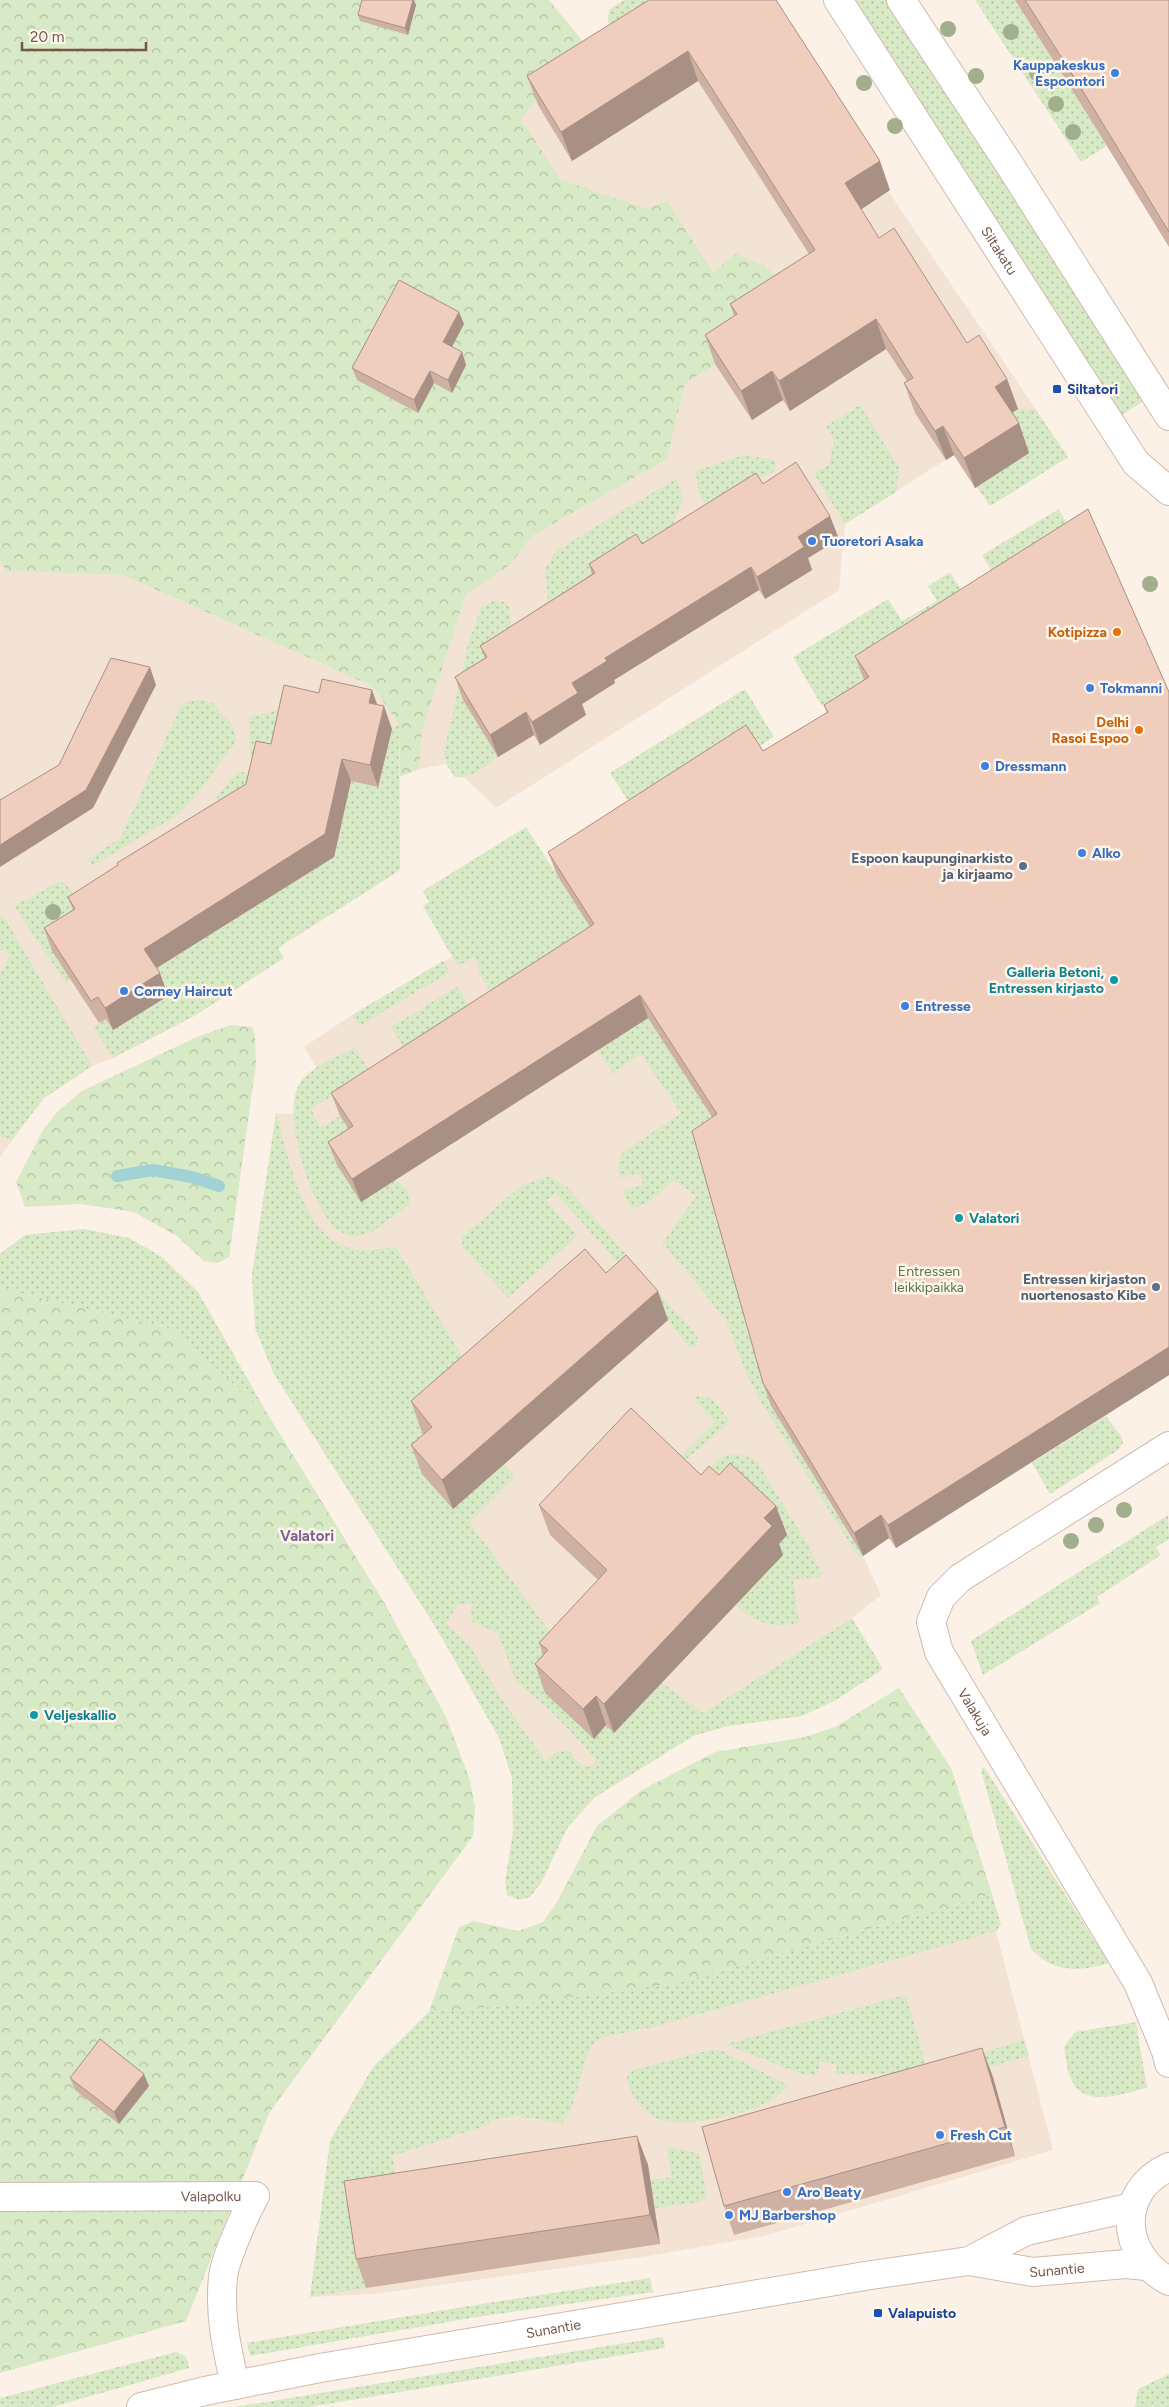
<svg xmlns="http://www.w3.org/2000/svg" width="1169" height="2407" font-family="Figtree,sans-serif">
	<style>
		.residential { fill: #f3e3d5 }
		.grass { fill: url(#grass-dots); fill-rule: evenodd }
		.forest { fill: url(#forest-crowns) }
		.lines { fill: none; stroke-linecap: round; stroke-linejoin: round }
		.stream { stroke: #a1d3d6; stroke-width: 12 }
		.street-casing { stroke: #cfbaaf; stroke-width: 30 }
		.secondary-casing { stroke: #d2baad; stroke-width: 30 }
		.street { stroke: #fff; stroke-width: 28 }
		.secondary { stroke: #fff; stroke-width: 28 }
		.tree { fill: #a2af8c }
		.wall { fill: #ceb1a3 }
		.shaded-wall { fill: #a89085 }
		.building { fill: #f0cebe; stroke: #a89085 }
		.shop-dot { fill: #3f7fe0; stroke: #fef6ec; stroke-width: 2 }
		.transit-dot { fill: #1a4fb4; stroke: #fef6ec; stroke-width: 2 }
		.food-dot { fill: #e8710a; stroke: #fef6ec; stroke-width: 2 }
		.service-dot { fill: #5c6f8a; stroke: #fef6ec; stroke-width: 2 }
		.culture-dot { fill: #0f9aa8; stroke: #fef6ec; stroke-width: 2 }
		.labels { text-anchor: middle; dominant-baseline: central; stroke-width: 5; stroke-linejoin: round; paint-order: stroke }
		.shop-label { font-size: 14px; font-weight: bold; fill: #366cbe; stroke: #fef6ec; text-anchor: start }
		.street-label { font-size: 14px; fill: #74564b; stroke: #fef6ec }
		.transit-label { font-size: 14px; font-weight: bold; fill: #164399; stroke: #fef6ec; text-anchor: start }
		.food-label { font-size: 14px; font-weight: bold; fill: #c56008; stroke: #fef6ec; text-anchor: end }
		.service-label { font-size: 14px; font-weight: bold; fill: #4e5e75; stroke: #fef6ec; text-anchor: end }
		.culture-label { font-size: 14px; font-weight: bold; fill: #0d838f; stroke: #fef6ec; text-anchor: start }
		.park-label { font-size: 14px; fill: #587943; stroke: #fef6ec }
		.neighbourhood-label { font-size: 15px; font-weight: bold; fill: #7d6391; stroke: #fef6ec }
	</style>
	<defs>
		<pattern id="grass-dots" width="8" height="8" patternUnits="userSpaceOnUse" patternTransform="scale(1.25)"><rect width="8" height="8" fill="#d7e9c5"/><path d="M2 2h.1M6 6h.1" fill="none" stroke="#b3c0a2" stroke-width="1.8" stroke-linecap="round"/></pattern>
		<pattern id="forest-crowns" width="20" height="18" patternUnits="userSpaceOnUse" patternTransform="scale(1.25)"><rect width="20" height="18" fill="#d7e9c5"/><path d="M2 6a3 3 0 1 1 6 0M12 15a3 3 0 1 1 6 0" fill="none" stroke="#b3c0a2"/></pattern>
	</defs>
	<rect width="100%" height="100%" fill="#fcf1e6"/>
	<!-- residential -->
	<g class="residential">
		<path d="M621,29L886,188L1068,457L990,506L953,455L845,524L839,590L496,808L465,778L455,777L446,764L419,769L422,731L466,594L510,565L532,536L667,459L685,384L747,344L764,265L736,253L713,274L667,200L648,209L560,179L521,119L535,102L599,61Z"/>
		<path d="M0,561L7,571L123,575L372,686L399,724L400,870L278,948L284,958L194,1016L113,1058L92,1066L44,1098L0,1157Z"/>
		<path d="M526,827L725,1137L771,1406L863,1556L881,1595L852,1618L563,1802L478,1699L438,1631L274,1374L255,1328L252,1275L276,1113L294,1114L297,1089L307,1074L317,1068L304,1047L352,1015L452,957L423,906L429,902L423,891Z"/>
		<path d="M1001,1924L996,1931L1053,2150L764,2236L648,2256L375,2294L310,2297L330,2141L373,2067L429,2012L514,2005L677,1983Z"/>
	</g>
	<!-- grass -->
	<g class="grass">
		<path d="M624,0H660L614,29L608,22L609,10Z"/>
		<path d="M853,0H888L1144,401L1119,417Z"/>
		<path d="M975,0H1015L1107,146L1081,162Z"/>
		<path d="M860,405L899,468L896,492L845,524L814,474L829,465L834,441L826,426Z"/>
		<path d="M1018,409H1035L1068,457L990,506L977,486L1029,453L1006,416Z"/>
		<path d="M744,455L775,460L776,465L774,471L741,492L718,525L700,496L695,471Z"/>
		<path d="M677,478L683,500L672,526L535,613L548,600L545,569L557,550Z"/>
		<path d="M1059,509L1078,544L1004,592L982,555Z"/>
		<path d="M950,572L974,611L822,706L793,657L888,599L902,621L937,601L928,586Z"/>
		<path d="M493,601L504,602L509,607L512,633L463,700L498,757C484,767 473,778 455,777L446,764L444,752L468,645L481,608Z"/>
		<path d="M745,689L774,737L641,821L610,773Z"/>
		<path d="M203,700L215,704L219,712L232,724L237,741L191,801L179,814L92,866L89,859L121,837L181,705L189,701Z"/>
		<path d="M293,707L264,763L250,756L249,717Z"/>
		<path d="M399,724L400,870L278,948L284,958L194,1016L113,1058L93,1027L106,1019L113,1030L152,971L333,857L351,781L378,787L392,729Z"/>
		<path d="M242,772L252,775L259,785L218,804L217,796L234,776Z"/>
		<path d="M526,827L725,1137L771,1406L863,1556L859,1558L761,1402L745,1370L726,1320L663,1243L696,1196L674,1180L646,1204L631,1209L623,1190L643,1185L641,1174L620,1178L618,1163L621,1154L681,1113L641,1054L613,1073L597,1050L626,1032L494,996L478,972L479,965L474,957L458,966L423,906L429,902L423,891Z"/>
		<path d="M59,882L65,883L86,912L78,976L66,983L14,906Z"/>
		<path d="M4,917L92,1066L44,1098L12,1139L0,1136V975L10,955L0,949V918Z"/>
		<path d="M443,961L450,972L359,1026L352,1015Z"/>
		<path d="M457,987L473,1012L407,1052L391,1027Z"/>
		<path d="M355,1047L370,1072L311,1109L320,1128L340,1116L395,1180L407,1189L410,1204L372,1232L354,1237C349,1235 341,1233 337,1229C311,1207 284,1121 297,1089C306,1067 336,1058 355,1047Z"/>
		<path d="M276,1113C288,1154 303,1242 354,1249C368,1251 382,1249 396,1247L477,1381L502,1462L515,1477L470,1523L566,1654L606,1725L614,1733L662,1683L703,1713L852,1618L883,1669L836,1700L802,1716L728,1726L693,1736L594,1798L568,1827L541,1883L530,1897L519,1900L507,1895L505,1882L513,1832L512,1778L499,1738L438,1631L274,1374L255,1328L252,1275ZM473,1603L471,1612L472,1622L498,1633L516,1681L553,1713L596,1759L593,1766L585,1767L574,1759L570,1750L556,1752L546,1761L499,1695L471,1647L446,1624L458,1604Z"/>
		<path d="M550,1176L567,1187L698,1337L696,1346L689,1347L668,1320L556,1193L547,1201L577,1236L508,1298L462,1247V1237L521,1186Z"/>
		<path d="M84,1229L129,1238L162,1257L198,1292L267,1413L168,1328L11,1291H0V1254L25,1235Z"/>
		<path d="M697,1396L713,1399L730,1422L683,1462L678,1459L715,1422L695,1401Z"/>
		<path d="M1106,1416L1121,1436L1123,1443L1118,1450L1050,1494L1032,1463Z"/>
		<path d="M736,1454L755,1459L808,1545L823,1576L793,1580L799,1623C770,1628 757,1624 736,1605L702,1476L722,1456Z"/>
		<path d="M1168,1515L1169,1539L1156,1547L1161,1555L1097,1597L1100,1603L983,1675L971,1641Z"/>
		<path d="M984,1767L1109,1963C1080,1972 1053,1973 1031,1949L981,1770Z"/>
		<path d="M992,1894L1001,1924L996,1931L653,2027C636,2031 616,2033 600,2039C580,2047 581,2104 562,2123L516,2116L491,2120V2124L392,2156L401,2203L355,2210L366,2288L310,2297L330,2141L373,2067L429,2012L514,2005L677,1983Z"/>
		<path d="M906,1995L927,2069L1024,2040L1029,2056L925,2085L894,2074H835L837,2065L820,2061L817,2075L802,2074L725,2044Z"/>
		<path d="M1136,2022L1147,2088C1124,2093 1086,2109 1072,2081C1067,2072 1066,2058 1064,2047L1075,2032Z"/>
		<path d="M714,2049L722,2051L788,2085C782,2091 777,2098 771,2101C746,2114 689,2128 661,2120C644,2115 629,2095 627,2077L630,2071Z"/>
		<path d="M670,2147L699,2154L707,2197L699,2202L655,2208L650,2180L672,2177L667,2149Z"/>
		<path d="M650,2278L653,2292L477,2317L250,2356L247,2343L475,2305Z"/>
		<path d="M663,2337L665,2348L309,2407H235Z"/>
		<path d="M176,2352L184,2355L188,2361L189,2368L52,2407H0V2398Z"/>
		<path d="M1169,2374V2407H1135L1138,2389Z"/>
	</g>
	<!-- forest -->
	<g class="forest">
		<path d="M0,0H549L599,61L535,102L521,119L560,179L648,209L667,200L713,273L736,253L764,265L785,285L747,344L685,384L667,459L532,536L510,565L466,594L422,731L419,769L400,777L399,724L372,686L123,575L7,571L0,561Z"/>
		<path d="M231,1025L252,1027L255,1035L256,1064L229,1257L218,1263L204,1261L177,1236L134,1212L81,1204L25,1207L16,1182L43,1130L57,1112L82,1091L197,1037Z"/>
		<path d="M0,1291H11L168,1328L267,1413L385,1604L446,1717L469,1777L475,1807L473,1836L269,2113L186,2321L0,2373Z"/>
		<path d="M899,1688L951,1768L992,1894L677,1983L514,2005L429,2012L459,1927L474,1921L518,1931L543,1922L557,1902L597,1826L642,1790L715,1752L805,1737L835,1727Z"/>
	</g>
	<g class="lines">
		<!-- stream -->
		<path class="stream" d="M117,1176L153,1170L192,1177L219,1186"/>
		<!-- street casing -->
		<g class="street-casing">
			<g id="street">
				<path id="s1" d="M1169,1446L960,1578L941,1597L931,1622L939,1652L1138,1983L1166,2051L1169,2063"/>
				<path id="s2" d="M0,2197L255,2196C246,2212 224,2261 223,2278C219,2315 227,2349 235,2385"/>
			</g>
		</g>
		<!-- secondary casing -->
		<g class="secondary-casing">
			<g id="secondary">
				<path id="s3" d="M838,0L1136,463L1169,491"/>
				<path d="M901,0L1009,164L1169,416"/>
				<path d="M1169,2167C1116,2191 1120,2255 1169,2281"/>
				<path d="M969,2261L1026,2231L1133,2207"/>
				<path id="s4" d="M141,2407L205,2391L320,2368L871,2275L969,2261L1033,2272L1126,2264L1147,2266"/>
			</g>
		</g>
		<!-- street -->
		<use href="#street" class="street"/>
		<!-- secondary -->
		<use href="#secondary" class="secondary"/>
	</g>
	<!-- trees -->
	<g class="tree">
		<circle cx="948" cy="29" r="8"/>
		<circle cx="1011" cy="32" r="8"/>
		<circle cx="1037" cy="73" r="8"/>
		<circle cx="976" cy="76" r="8"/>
		<circle cx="864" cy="83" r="8"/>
		<circle cx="1056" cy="104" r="8"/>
		<circle cx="895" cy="126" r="8"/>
		<circle cx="1073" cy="132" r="8"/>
		<circle cx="1150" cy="584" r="8"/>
		<circle cx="53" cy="912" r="8"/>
		<circle cx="1124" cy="1510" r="8"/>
		<circle cx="1096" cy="1525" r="8"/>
		<circle cx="1071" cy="1541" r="8"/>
	</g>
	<!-- wall -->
	<g class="wall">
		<path d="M649,0L890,190L861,209L879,238L967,343L1007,379L1018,409L1012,413L1029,453L975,488L954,455L946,460L915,413L904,383L907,381L886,349L790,411L783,400L752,420L715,364L705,335L734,316L730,304L809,254L698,81L572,161L538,105L527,76Z"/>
		<path d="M1015,0H1169V247L1094,125Z"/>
		<path d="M416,5L408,35L360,21L358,15Z"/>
		<path d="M464,324L452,347L462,352L466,365L452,393L434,383L418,413L357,380L352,368Z"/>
		<path d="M763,484L839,539L808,558L812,570L765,599L759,590L614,680L615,683L582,704L586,715L540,745L534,735L498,757L463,700L455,677L485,658L480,646L592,574L589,564L642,544Z"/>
		<path d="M855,656L1169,692V1375L896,1548L889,1538L863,1556L771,1406L763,1383L712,1117L648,1018L361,1202L337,1165L328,1142L349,1129L340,1116L331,1093L590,927L557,875L548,852L763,751L827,713L824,705L864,680Z"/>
		<path d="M319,693L377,705L392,729L378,787L351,781L334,857L156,968L168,996L113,1030L106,1019L99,1023L52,951L44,928L73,910L68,897L246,784Z"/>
		<path d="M606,1273L668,1320L453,1509L422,1474L411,1445L424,1434L421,1430L411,1401Z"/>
		<path d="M701,1475H719L776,1506L787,1535L779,1544L783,1555L614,1733L606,1725L594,1739L545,1693L535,1664L543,1654L539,1643L598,1580L550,1535L539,1505Z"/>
		<path d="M993,2077L1015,2156L734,2235L724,2206Z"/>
		<path d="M70,2078L149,2086L119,2124L75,2090Z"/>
		<path d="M637,2136L648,2165L660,2244L366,2288L356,2259Z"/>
	</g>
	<!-- shaded-wall -->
	<g class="shaded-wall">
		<path d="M413,0H414L416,5L408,35L405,28Z"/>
		<path d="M688,51L698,81L572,161L561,132Z"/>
		<path d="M880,161L890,190L856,213L845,183Z"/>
		<path d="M459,312L464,324L448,354L443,342Z"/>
		<path d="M876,319L886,349L790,411L779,381Z"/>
		<path d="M462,352L466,365L452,393L448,380Z"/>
		<path d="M430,371L434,383L418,413L414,400Z"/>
		<path d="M772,371L783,400L752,420L741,391Z"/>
		<path d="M1007,379L1018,409L1006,416L995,387Z"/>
		<path d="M1019,423L1029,453L975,488L964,458Z"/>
		<path d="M943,426L954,455L946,460L935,431Z"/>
		<path d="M830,516L839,539L808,558L812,570L765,599L757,577L798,537Z"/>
		<path d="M751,567L759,590L614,680L615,683L582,704L586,715L540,745L532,722L572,683L605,658Z"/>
		<path d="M150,667L156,685L93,808L0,867V845Z"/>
		<path d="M372,690L380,712L369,703Z"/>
		<path d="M384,706L392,729L378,787L370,765Z"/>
		<path d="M526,712L534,735L498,757L490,735Z"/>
		<path d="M342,759L351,781L334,857L152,971L144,949Z"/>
		<path d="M160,973L168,996L113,1030L105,1008Z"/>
		<path d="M640,995L648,1018L361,1202L352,1179Z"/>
		<path d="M658,1291L668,1320L453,1509L442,1480Z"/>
		<path d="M1169,1347V1375L896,1548L888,1525Z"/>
		<path d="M776,1506L787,1535L779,1544L783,1555L614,1733L604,1704L764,1518Z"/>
		<path d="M881,1515L889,1538L863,1556L854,1533Z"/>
		<path d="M596,1696L606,1725L594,1739L583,1709Z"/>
		<path d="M982,2048L993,2077L1015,2156L1005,2127Z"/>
		<path d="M144,2074L149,2086L119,2124L114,2112Z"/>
		<path d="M637,2136L648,2165L660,2244L650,2215Z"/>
	</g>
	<!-- building -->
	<g class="building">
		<path d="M362,0H413L405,28L358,15Z"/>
		<path d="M649,0H776L880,161L845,183L879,238L894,228L967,343L979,335L1007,379L995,387L1019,423L964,458L943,426L935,431L904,383L913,378L876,319L779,381L772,371L741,391L705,335L737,314L730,304L815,250L688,51L561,132L527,76Z"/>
		<path d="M1025,0H1169V232L1081,88Z"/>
		<path d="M399,280L459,312L443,342L462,352L448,380L430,371L414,400L352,368Z"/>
		<path d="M796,462L830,516L798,537L804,547L757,577L751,567L605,658L607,661L572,683L578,693L532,722L526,712L490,735L455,677L487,657L480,646L595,573L589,564L636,534L642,544L756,473L763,484Z"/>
		<path d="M1088,509L1169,692V1347L888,1525L881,1515L854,1533L763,1383L692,1131L717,1114L640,995L352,1179L328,1142L353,1126L331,1093L594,924L548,852L746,725L763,751L828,712L824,705L869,677L855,656Z"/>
		<path d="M111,658L150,667L86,790L0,845V800L59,765Z"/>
		<path d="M322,679L372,690L369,703L384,706L370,765L342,759L325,834L144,949L160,973L105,1008L98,997L91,1001L44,928L75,909L68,897L118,865L117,863L246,784L256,741L271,744L284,685L319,693Z"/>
		<path d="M585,1249L606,1273L626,1255L658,1291L442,1480L411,1445L432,1427L411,1401Z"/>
		<path d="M631,1408L701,1475L709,1466L719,1475L730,1463L776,1506L764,1518L772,1526L604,1704L596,1696L583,1709L535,1664L548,1650L539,1643L607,1570L539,1505Z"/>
		<path d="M100,2039L144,2074L114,2112L70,2078Z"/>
		<path d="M982,2048L1005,2127L724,2206L702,2127Z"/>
		<path d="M637,2136L650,2215L356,2259L344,2181Z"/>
	</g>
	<!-- markers -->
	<g class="shop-dot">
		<circle cx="1115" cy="73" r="5"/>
		<circle cx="812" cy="541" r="5"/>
		<circle cx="1090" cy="688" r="5"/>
		<circle cx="985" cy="766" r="5"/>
		<circle cx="1082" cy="853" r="5"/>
		<circle cx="124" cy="991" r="5"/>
		<circle cx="905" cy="1006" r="5"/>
		<circle cx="940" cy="2135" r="5"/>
		<circle cx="787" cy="2192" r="5"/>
		<circle cx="729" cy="2215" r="5"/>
	</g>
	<g class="transit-dot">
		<rect x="1052" y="384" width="10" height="10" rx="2.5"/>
		<rect x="873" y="2308" width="10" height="10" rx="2.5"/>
	</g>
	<g class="food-dot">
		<circle cx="1117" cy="632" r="5"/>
		<circle cx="1139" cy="730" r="5"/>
	</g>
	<g class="service-dot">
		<circle cx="1023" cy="866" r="5"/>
		<circle cx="1156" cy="1287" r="5"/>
	</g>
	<g class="culture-dot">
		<circle cx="1114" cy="980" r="5"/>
		<circle cx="959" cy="1218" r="5"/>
		<circle cx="34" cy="1715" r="5"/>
	</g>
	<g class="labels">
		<!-- shop labels -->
		<g class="shop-label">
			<text x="1105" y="65" text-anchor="end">Kauppakeskus<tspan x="1105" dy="16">Espoontori</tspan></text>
			<text x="822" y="541">Tuoretori Asaka</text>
			<text x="1100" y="688">Tokmanni</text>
			<text x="995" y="766">Dressmann</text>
			<text x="1092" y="853">Alko</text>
			<text x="134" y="991">Corney Haircut</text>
			<text x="915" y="1006">Entresse</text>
			<text x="950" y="2135">Fresh Cut</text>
			<text x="797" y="2192">Aro Beaty</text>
			<text x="739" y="2215">MJ Barbershop</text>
		</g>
		<!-- street labels -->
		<g class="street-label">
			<text stroke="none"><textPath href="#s3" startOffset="298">Siltakatu</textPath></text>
			<text stroke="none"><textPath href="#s1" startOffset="402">Valakuja</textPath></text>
			<text stroke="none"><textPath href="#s2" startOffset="211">Valapolku</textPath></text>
			<text stroke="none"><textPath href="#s4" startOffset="930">Sunantie</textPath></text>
			<text stroke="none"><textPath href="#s4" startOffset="420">Sunantie</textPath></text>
		</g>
		<!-- transit labels -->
		<g class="transit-label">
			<text x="1067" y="389">Siltatori</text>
			<text x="888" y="2313">Valapuisto</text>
		</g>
		<!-- food labels -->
		<g class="food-label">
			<text x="1107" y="632">Kotipizza</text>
			<text x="1129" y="722">Delhi<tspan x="1129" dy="16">Rasoi Espoo</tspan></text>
		</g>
		<!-- service labels -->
		<g class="service-label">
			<text x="1013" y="858">Espoon kaupunginarkisto<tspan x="1013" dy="16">ja kirjaamo</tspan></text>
			<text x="1146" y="1279">Entressen kirjaston<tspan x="1146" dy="16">nuortenosasto Kibe</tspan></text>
		</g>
		<!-- culture labels -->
		<g class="culture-label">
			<text x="1104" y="972" text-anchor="end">Galleria Betoni,<tspan x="1104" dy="16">Entressen kirjasto</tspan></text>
			<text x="969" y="1218">Valatori</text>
			<text x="44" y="1715">Veljeskallio</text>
		</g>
		<!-- park labels -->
		<g class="park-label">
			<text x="929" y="1271">Entressen<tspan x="929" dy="16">leikkipaikka</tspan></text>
		</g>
		<!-- neighbourhood labels -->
		<g class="neighbourhood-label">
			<text x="307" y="1536">Valatori</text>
		</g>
	</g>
	<!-- scale -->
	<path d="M22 42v8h124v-8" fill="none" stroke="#74564b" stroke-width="2.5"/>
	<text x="30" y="42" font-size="15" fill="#74564b" stroke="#fef6ec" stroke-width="4" paint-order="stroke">20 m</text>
</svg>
